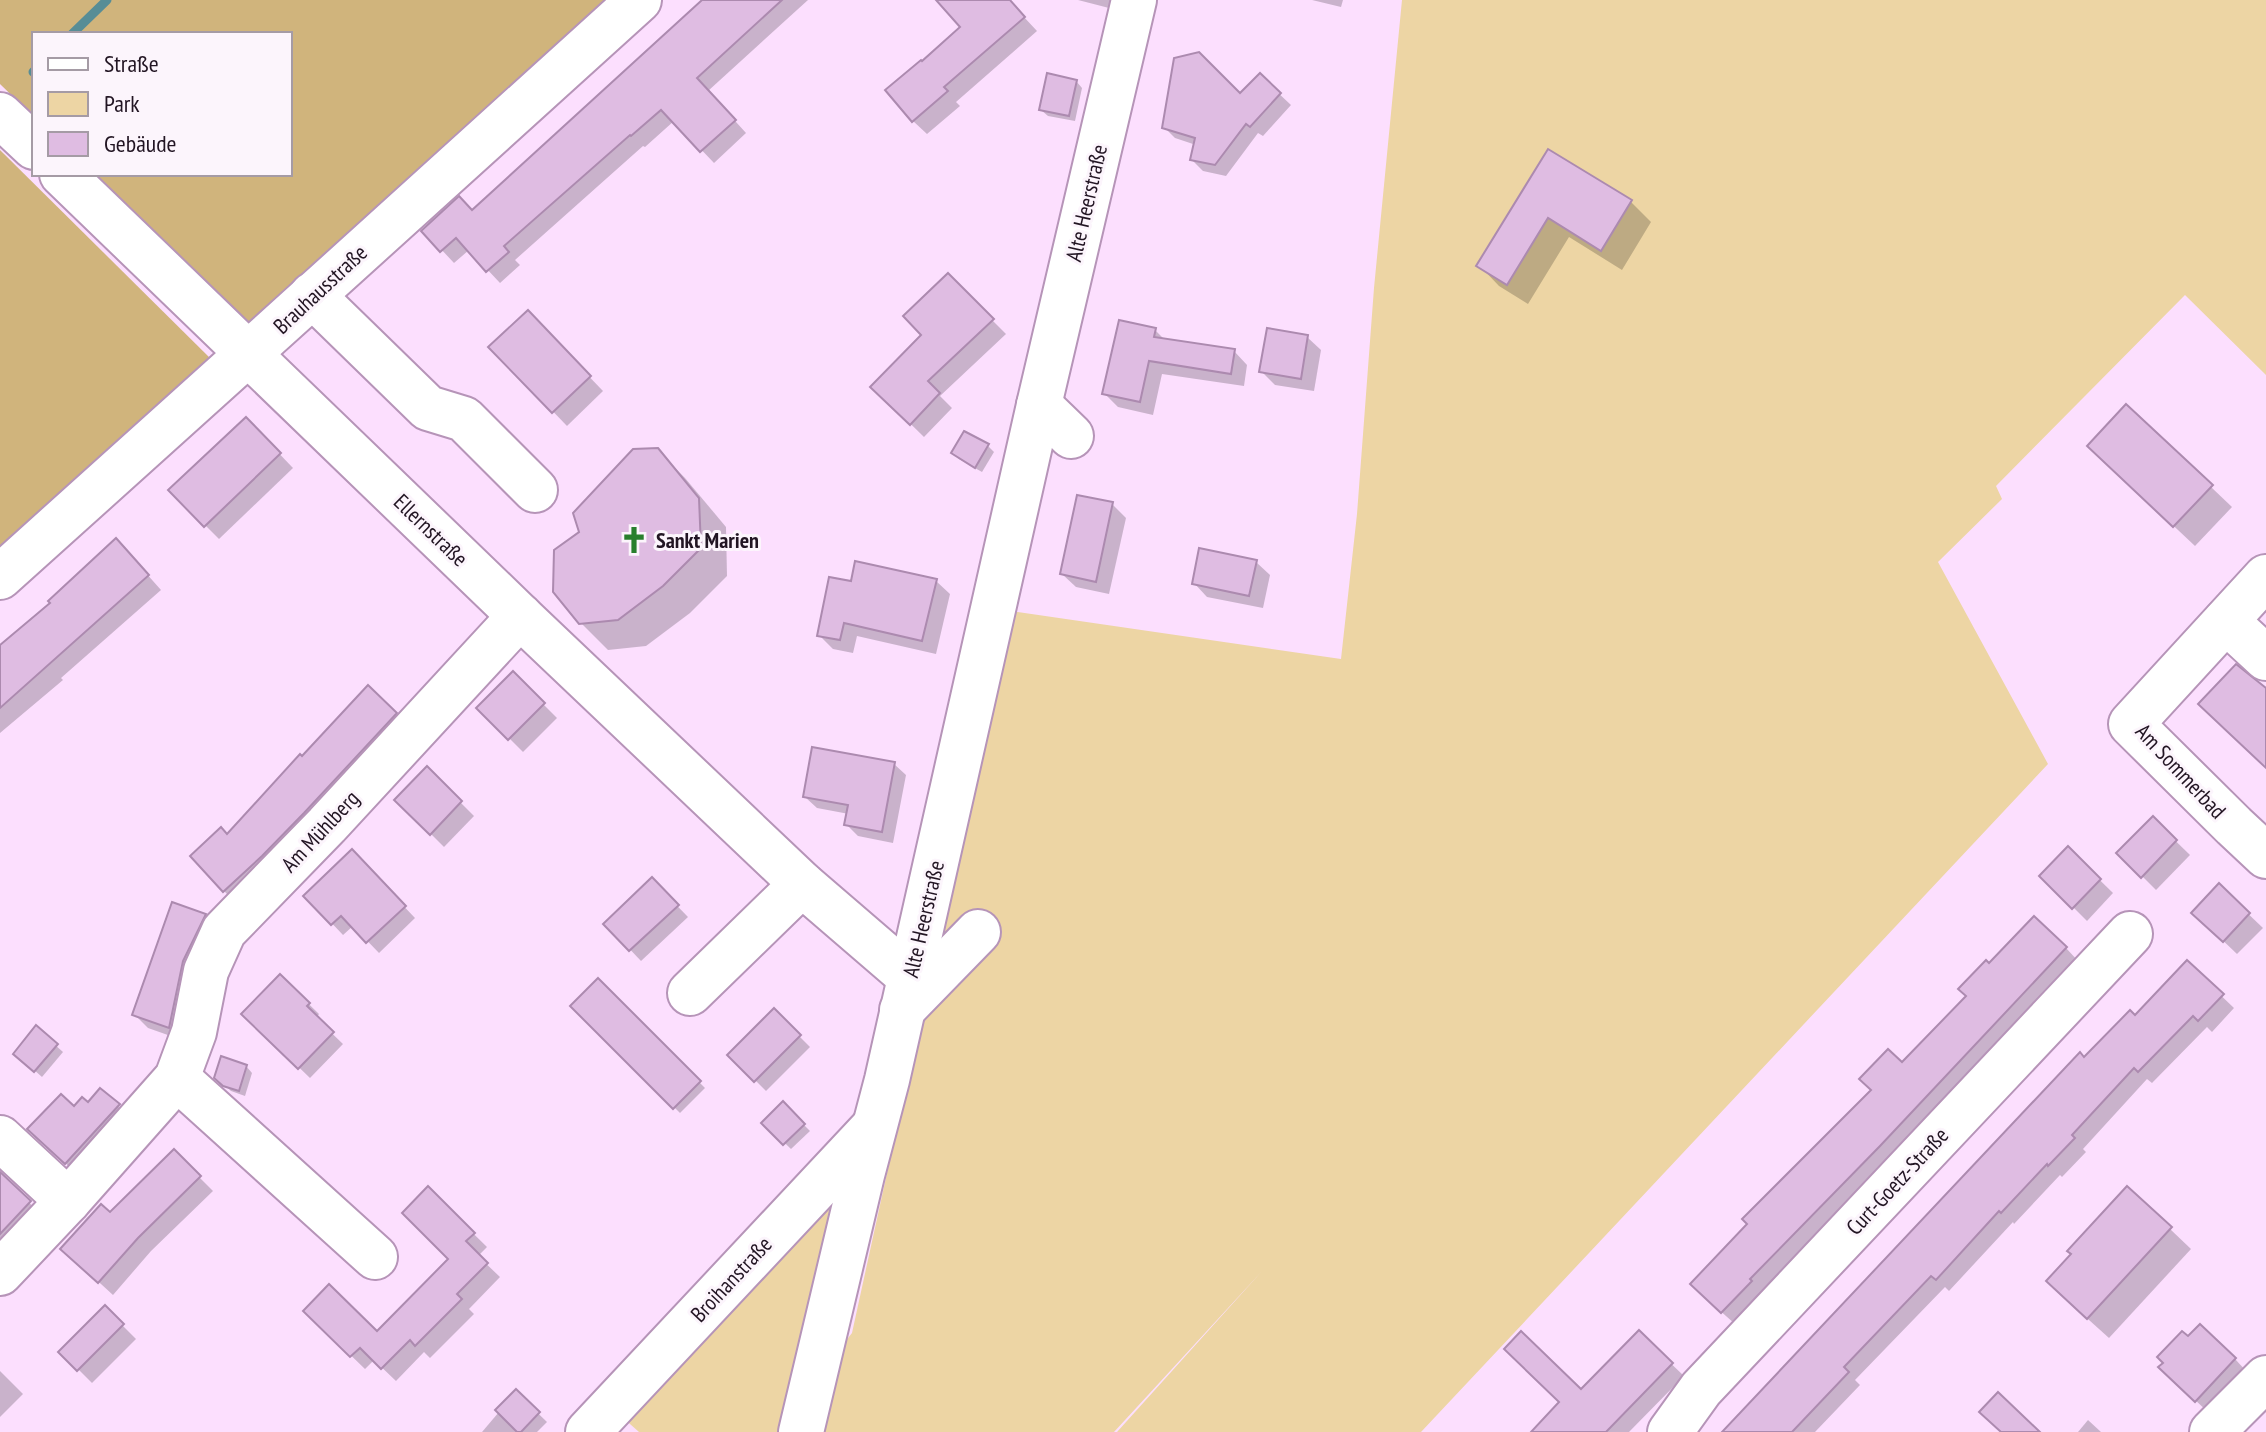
<svg xmlns="http://www.w3.org/2000/svg" width="2266" height="1432" font-family="'PT Sans Narrow',sans-serif">
	<style>
		.green { fill: #edd5a4 }
		.forest { fill: #d0b47c }
		.shadow { fill: #0003 }
		.lines { fill: none; stroke-linecap: round; stroke-linejoin: round }
		.stream { stroke: #578d96; stroke-width: 9 }
		.building { fill: #dfbce2; stroke: #ac8aaf; stroke-width: 2 }
		.minor-casing { stroke: #b694b8; stroke-width: 48 }
		.minor { stroke: #fff; stroke-width: 44 }
		.labels { text-anchor: middle; dominant-baseline: central; stroke-width: 6; stroke-linejoin: round; paint-order: stroke }
		.street-label { font-size: 22px; fill: #221523; stroke: #fcf5fc }
		.poi-label { font-size: 22px; font-weight: bold; fill: #221523; stroke: #fcf5fc; text-anchor: start }
	</style>
	<rect width="100%" height="100%" fill="#fcdffe"/>
	<!-- green -->
	<g class="green">
		<path d="M1402,0H2266V375L2185,295L1996,486L2002,499L1938,562L2048,764L1421,1432H1117L1263,1270L1114,1432H817L833,1357L852,1333L1010,611L1341,659L1357,514L1374,288Z"/>
		<path d="M835,1199L783,1432H639L621,1416Z"/>
	</g>
	<!-- forest -->
	<g class="forest">
		<path d="M0,0H610L248,327L92,174H290V34H34V117L0,84Z"/>
		<path d="M0,150L212,360L0,550Z"/>
	</g>
	<!-- shadow -->
	<g class="shadow">
		<path d="M705,0H808L708,91L746,133L714,163L674,121L645,147L643,146L515,260L520,265L500,283L469,250L454,263L424,231L472,212Z"/>
		<path d="M944,0H1008L1037,31L956,102L960,106L927,134L913,121L963,28Z"/>
		<path d="M1078,0H1111L1109,8Z"/>
		<path d="M1312,0H1343L1341,7Z"/>
		<path d="M1260,76L1291,105L1263,136L1258,133L1226,176L1203,171L1192,160L1196,145L1175,138L1164,127L1240,96Z"/>
		<path d="M1076,81L1082,88L1075,121L1048,116L1041,110Z"/>
		<path d="M1549,152L1631,202L1651,222L1622,270L1569,237L1528,304L1499,286L1479,265Z"/>
		<path d="M948,276L1006,334L940,396L952,408L924,437L873,387L924,335Z"/>
		<path d="M528,313L603,391L567,426L491,347Z"/>
		<path d="M1155,330L1166,341L1234,351L1247,365L1244,386L1162,374L1153,415L1118,407L1105,394Z"/>
		<path d="M1307,337L1321,350L1314,391L1275,385L1261,371Z"/>
		<path d="M246,419L293,468L219,539L170,490Z"/>
		<path d="M988,446L994,452L982,472L959,459L953,453Z"/>
		<path d="M657,450L685,478L726,527L727,576L690,613L646,646L608,650L580,622Z"/>
		<path d="M2110,466L2211,487L2232,507L2195,546Z"/>
		<path d="M1112,504L1126,518L1109,594L1076,587L1062,574Z"/>
		<path d="M129,554L161,590L61,678L63,680L0,733V648L53,603Z"/>
		<path d="M1256,562L1270,575L1263,608L1207,597L1194,583Z"/>
		<path d="M936,581L950,594L936,654L857,636L853,653L833,649L819,635L852,584Z"/>
		<path d="M513,674L557,718L523,752L479,708Z"/>
		<path d="M368,688L409,727L237,904L224,891L228,836Z"/>
		<path d="M894,764L906,775L893,843L858,836L847,825L849,814L817,808L805,797Z"/>
		<path d="M427,769L474,816L444,847L397,800Z"/>
		<path d="M2153,819L2190,855L2156,890L2119,853Z"/>
		<path d="M2068,849L2113,893L2087,921L2042,876Z"/>
		<path d="M352,852L415,918L379,953L353,926L343,935L306,896Z"/>
		<path d="M652,880L688,917L641,961L606,924Z"/>
		<path d="M2219,886L2263,928L2237,954L2194,913Z"/>
		<path d="M205,915L218,929L182,1040L148,1028L134,1014Z"/>
		<path d="M2066,948L2079,962L1736,1325L1706,1298L1902,1065L1968,997L1989,966Z"/>
		<path d="M2187,963L2234,1008L2212,1032L2207,1027L2152,1083L2147,1079L2083,1149L2086,1152L2062,1177L2060,1175L2014,1224L2013,1222L1949,1291L1945,1287L1855,1380L1860,1385L1815,1432H1723L2085,1059L2135,1018Z"/>
		<path d="M280,976L319,1014L316,1018L343,1044L310,1078L244,1014Z"/>
		<path d="M598,981L705,1088L680,1113L573,1006Z"/>
		<path d="M774,1011L810,1047L766,1091L730,1055Z"/>
		<path d="M36,1028L63,1052L42,1077L16,1054Z"/>
		<path d="M246,1066L252,1073L245,1096L231,1091L216,1077Z"/>
		<path d="M100,1091L132,1119L79,1176L43,1142L74,1109L88,1105Z"/>
		<path d="M783,1104L810,1131L791,1149L764,1123Z"/>
		<path d="M174,1152L213,1191L151,1251L113,1295L77,1262L110,1215Z"/>
		<path d="M0,1175L43,1216L0,1261Z"/>
		<path d="M2127,1188L2191,1249L2109,1338L2069,1302Z"/>
		<path d="M428,1189L487,1247L478,1256L500,1277L469,1309L474,1314L430,1358L424,1352L396,1381L374,1360L365,1369L305,1311L377,1334L451,1259Z"/>
		<path d="M105,1308L136,1339L92,1383L61,1352Z"/>
		<path d="M1639,1333L1684,1376L1629,1432H1533L1581,1392Z"/>
		<path d="M2235,1359L2248,1373L2210,1414L2175,1381Z"/>
		<path d="M0,1371L23,1394L0,1417Z"/>
		<path d="M516,1392L547,1422L537,1432H482Z"/>
		<path d="M2088,1420L2101,1432H2078Z"/>
	</g>
	<g class="lines">
		<!-- stream -->
		<g class="stream">
			<path d="M72,34L107,0"/>
			<path d="M33,72L34,71"/>
		</g>
	</g>
	<!-- building -->
	<g class="building">
		<path d="M702,0H782L697,78L736,120L700,152L661,110L631,136L630,135L504,246L509,252L486,272L456,238L440,252L421,231L459,196L472,210Z"/>
		<path d="M936,0H1010L1025,17L944,87L948,91L912,122L885,90L921,60L922,61L960,27Z"/>
		<path d="M1199,52L1240,93L1260,73L1281,93L1250,127L1246,124L1215,165L1190,160L1195,138L1162,128L1174,58Z"/>
		<path d="M1047,73L1077,80L1069,116L1039,110Z"/>
		<path d="M1548,149L1632,200L1601,251L1548,218L1507,285L1476,266Z"/>
		<path d="M948,273L994,319L928,381L940,393L910,425L870,387L921,335L903,316Z"/>
		<path d="M528,310L591,376L552,413L488,347Z"/>
		<path d="M1119,320L1156,328L1154,337L1235,349L1231,374L1149,361L1140,402L1102,394Z"/>
		<path d="M1267,328L1308,335L1301,379L1259,372Z"/>
		<path d="M2126,404L2213,485L2173,527L2087,446Z"/>
		<path d="M246,417L281,453L204,527L168,490Z"/>
		<path d="M964,431L989,444L975,468L951,453Z"/>
		<path d="M658,448L699,498L701,548L663,586L618,620L579,624L553,592L554,550L579,532L573,513L633,449Z"/>
		<path d="M1077,495L1113,502L1096,582L1060,574Z"/>
		<path d="M116,538L149,575L0,708V645L50,603L48,601Z"/>
		<path d="M1199,548L1257,560L1249,596L1192,584Z"/>
		<path d="M855,561L937,579L922,641L844,623L840,640L817,636L829,577L851,581Z"/>
		<path d="M2236,664L2266,688V768L2198,704Z"/>
		<path d="M513,671L545,703L508,740L476,708Z"/>
		<path d="M368,685L397,713L304,813L262,856L223,892L190,856L221,827L227,834L300,754L302,756Z"/>
		<path d="M812,747L895,762L882,832L844,825L848,805L803,797Z"/>
		<path d="M427,766L462,801L430,835L394,800Z"/>
		<path d="M2153,816L2177,840L2141,878L2116,853Z"/>
		<path d="M2068,846L2101,879L2072,909L2039,876Z"/>
		<path d="M352,849L406,906L366,943L341,916L331,925L303,896Z"/>
		<path d="M652,877L679,905L629,951L603,924Z"/>
		<path d="M2219,883L2250,913L2223,942L2191,913Z"/>
		<path d="M172,902L206,914L183,961L169,1028L132,1015Z"/>
		<path d="M2034,916L2067,947L1880,1146L1750,1279L1752,1281L1721,1313L1690,1284L1747,1224L1742,1219L1871,1090L1859,1079L1888,1049L1902,1062L1966,996L1958,989L1986,960L1989,963Z"/>
		<path d="M2187,960L2224,994L2198,1021L2193,1016L2138,1072L2134,1068L2072,1135L2075,1138L2048,1166L2047,1164L2001,1213L1999,1211L1936,1280L1931,1276L1844,1367L1849,1372L1792,1432H1722L2080,1052L2084,1057L2130,1010L2135,1015Z"/>
		<path d="M280,974L310,1003L307,1006L334,1032L298,1069L241,1014Z"/>
		<path d="M598,978L701,1081L673,1109L570,1006Z"/>
		<path d="M774,1008L801,1035L754,1082L727,1055Z"/>
		<path d="M36,1025L58,1044L34,1072L13,1054Z"/>
		<path d="M221,1056L247,1065L239,1091L223,1086L214,1078Z"/>
		<path d="M100,1088L120,1104L65,1164L27,1129L61,1094L74,1106L82,1097L88,1102Z"/>
		<path d="M783,1101L805,1124L783,1145L761,1123Z"/>
		<path d="M174,1149L201,1176L138,1238L98,1283L60,1249L101,1204L110,1212Z"/>
		<path d="M0,1172L31,1201L0,1234Z"/>
		<path d="M428,1186L475,1233L466,1241L488,1263L457,1294L462,1299L415,1346L410,1340L381,1369L360,1348L350,1357L303,1311L329,1284L377,1331L448,1259L402,1213Z"/>
		<path d="M2127,1186L2172,1227L2087,1319L2046,1281L2071,1254L2067,1251Z"/>
		<path d="M105,1305L124,1324L77,1371L58,1352Z"/>
		<path d="M2200,1324L2236,1358L2195,1402L2158,1367L2163,1363L2157,1357L2182,1331L2188,1336Z"/>
		<path d="M1639,1330L1673,1363L1606,1432H1531L1559,1402L1504,1349L1521,1331L1581,1389Z"/>
		<path d="M516,1389L540,1412L521,1432H517L495,1410Z"/>
		<path d="M1998,1392L2040,1432H2001L1979,1412Z"/>
	</g>
	<g class="lines">
		<!-- minor casing -->
		<g class="minor-casing">
			<g id="minor">
				<path d="M0,115L34,147"/>
				<path d="M62,174L520,616L802,884L910,977"/>
				<path d="M312,295L428,408L464,419L535,490"/>
				<path d="M1039,405L1071,436"/>
				<path d="M0,577C214,386 426,192 639,0"/>
				<path d="M2266,577L2131,724L2234,826L2266,856"/>
				<path d="M2226,621L2266,658"/>
				<path d="M690,993L802,884"/>
				<path d="M902,1010L978,932"/>
				<path d="M177,1078L375,1257"/>
				<path d="M0,1138L68,1201"/>
				<path d="M0,1273L68,1201L177,1078L194,1032L206,971L224,931L327,825L520,616"/>
				<path d="M588,1432L871,1130"/>
				<path d="M801,1432L862,1175L887,1080L1039,405L1134,0"/>
				<path d="M1670,1432L1701,1389L2130,934"/>
				<path d="M2212,1432L2266,1378"/>
			</g>
		</g>
		<!-- minor -->
		<use href="#minor" class="minor"/>
	</g>
	<!-- icons -->
	<defs>
		<g id="church-bare" transform="scale(2.16)"><path d="M-1.2-6h2.4v3.5h3.3v2.4h-3.3V6h-2.4V-.1h-3.3v-2.4h3.3Z" fill="#297f2d" stroke="#fcf5fc" stroke-width="2.5" paint-order="stroke"/></g>
	</defs>
	<g fill-rule="evenodd">
		<use href="#church-bare" x="634" y="540"/>
	</g>
	<g class="labels">
		<!-- street labels -->
		<g class="street-label">
			<text transform="translate(1086 203) rotate(-77)">Alte Heerstraße</text>
			<text transform="translate(320 289) rotate(-43)">Brauhausstraße</text>
			<text transform="translate(431 530) rotate(44)">Ellernstraße</text>
			<text transform="translate(2181 771) rotate(47)">Am Sommerbad</text>
			<text transform="translate(320 831) rotate(-47)">Am Mühlberg</text>
			<text transform="translate(923 919) rotate(-77)">Alte Heerstraße</text>
			<text transform="translate(1897 1181) rotate(-47)">Curt-Goetz-Straße</text>
			<text transform="translate(731 1279) rotate(-47)">Broihanstraße</text>
		</g>
		<!-- poi labels -->
		<g class="poi-label">
			<text x="656" y="540">Sankt Marien</text>
		</g>
	</g>
	<!-- legend -->
	<rect x="32" y="32" width="260" height="144" fill="#fcf5fc" stroke="#a59ba5" stroke-width="2"/>
	<rect x="48" y="58" width="40" height="12" fill="#ffffff" stroke="#a59ba5" stroke-width="2"/>
	<text x="104" y="72" font-size="24" fill="#221523">Straße</text>
	<rect x="48" y="92" width="40" height="24" fill="#edd5a4" stroke="#a59ba5" stroke-width="2"/>
	<text x="104" y="112" font-size="24" fill="#221523">Park</text>
	<rect x="48" y="132" width="40" height="24" fill="#dfbce2" stroke="#a59ba5" stroke-width="2"/>
	<text x="104" y="152" font-size="24" fill="#221523">Gebäude</text>
</svg>
